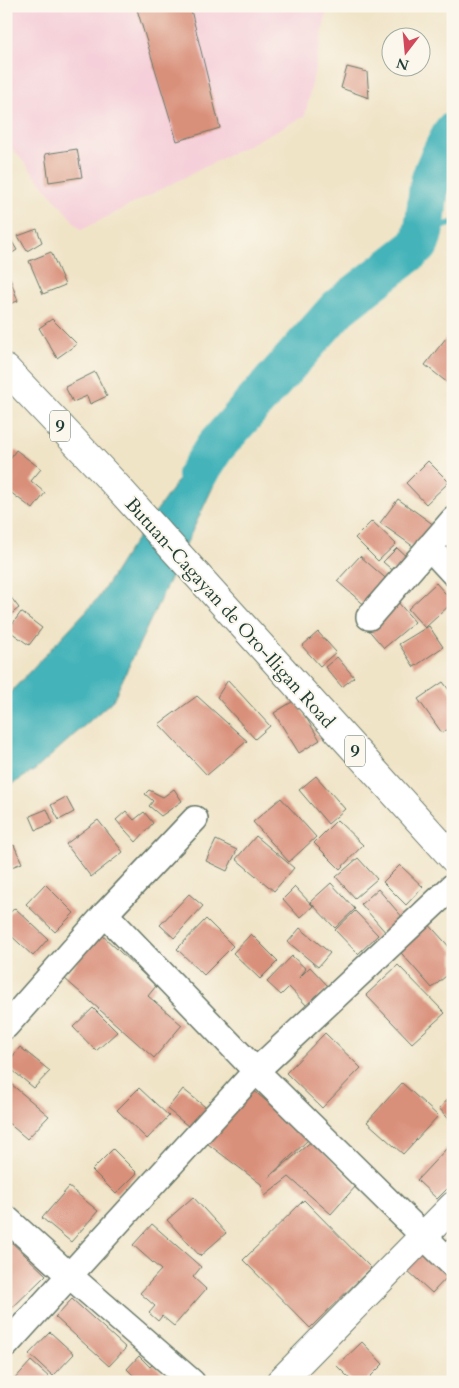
<svg xmlns="http://www.w3.org/2000/svg" width="459" height="1388" font-family="Cardo,serif">
	<style>
		.built { fill: #f5cfd9 }
		.water { fill: #44b4ba; stroke: #327877 }
		.lines { fill: none; stroke-linecap: round; stroke-linejoin: round }
		.stream { stroke: #44b4ba; stroke-width: 7 }
		.river { stroke: #44b4ba; stroke-width: 40 }
		.building { fill: #d9907a }
		.street-casing { stroke: #687767; stroke-width: 28 }
		.secondary-casing { stroke: #687767; stroke-width: 30 }
		.highway-casing { stroke: #687767; stroke-width: 30 }
		.street { stroke: #fff; stroke-width: 25 }
		.secondary { stroke: #fff; stroke-width: 28 }
		.highway { stroke: #fff; stroke-width: 28 }
		.labels { text-anchor: middle; dominant-baseline: central; stroke-width: 4; stroke-linejoin: round; paint-order: stroke }
		.shield { fill: #fbf7ec; stroke: #61756b; stroke-width: 1 }
		.shield-label { font-size: 18px; font-weight: bold; fill: #1f3d34 }
		.street-label { font-size: 19px; fill: #1f3d34; stroke: #fbf7ec }
	</style>
	<rect width="100%" height="100%" fill="#fbf7ec"/>
	<filter id="ink" filterUnits="userSpaceOnUse"><feTurbulence type="fractalNoise" baseFrequency=".02" numOctaves="2"/><feDisplacementMap in="SourceGraphic" scale="10" xChannelSelector="R" yChannelSelector="G"/><feConvolveMatrix kernelMatrix="1 2 1 2 8 2 1 2 1" color-interpolation-filters="sRGB"/></filter>
	<filter id="wash" filterUnits="userSpaceOnUse"><feTurbulence type="fractalNoise" baseFrequency=".0096" numOctaves="4" result="noise"/><feDisplacementMap in="SourceGraphic" scale="20" xChannelSelector="R" yChannelSelector="G"/><feGaussianBlur stdDeviation="1.12" result="paint"/><feColorMatrix in="noise" values="0 0 0 0 0 0 0 0 0 0 0 0 0 0 0 0 0 1.4 0 .05"/><feComposite in="paint" operator="in"/></filter>
	<g filter="url(#wash)">
		<rect width="100%" height="100%" fill="#f0e4c7"/>
		<!-- built -->
		<path class="built" d="M6,6H328L305,116L81,230L6,141Z"/>
		<!-- water -->
		<path class="water" d="M239,394L219,474L113,700L35,770L6,788V697L99,597L126,554Z"/>
		<g class="lines">
			<!-- stream -->
			<path class="stream" d="M425,231L453,223"/>
			<!-- river -->
			<path class="river" d="M197,475L215,447L338,308L419,245C427,226 426,207 429,187C433,168 444,149 453,132"/>
		</g>
		<g id="blocks">
			<!-- building -->
			<g class="building">
				<path d="M136,6H190L220,128L177,141Z"/>
				<path d="M347,67L367,72L369,98L341,88Z"/>
				<path d="M77,149L82,177L49,182L45,154Z"/>
				<path d="M37,229L42,242L27,251L18,236Z"/>
				<path d="M6,232L17,250L6,257Z"/>
				<path d="M51,252L65,285L43,294L29,261Z"/>
				<path d="M9,276L18,301L6,305V277Z"/>
				<path d="M52,319L77,344L57,358L39,328Z"/>
				<path d="M446,338L453,343V387L425,365Z"/>
				<path d="M95,372L107,396L90,404L87,396L73,402L65,387Z"/>
				<path d="M16,450L41,469L31,481L45,493L33,509L6,489V464Z"/>
				<path d="M428,461L449,482L426,504L406,483Z"/>
				<path d="M398,499L434,525L417,549L380,523Z"/>
				<path d="M372,521L396,544L378,561L355,538Z"/>
				<path d="M397,548L410,560L397,574L383,562Z"/>
				<path d="M360,556L391,583L368,608L337,581Z"/>
				<path d="M436,583L453,602L425,628L408,609Z"/>
				<path d="M6,591L19,608L6,618Z"/>
				<path d="M397,601L415,622L384,648L366,627Z"/>
				<path d="M21,612L42,628L29,645L8,630Z"/>
				<path d="M429,626L443,647L414,667L399,644Z"/>
				<path d="M318,632L336,652L320,666L302,646Z"/>
				<path d="M337,657L354,677L342,687L325,667Z"/>
				<path d="M228,680L270,726L255,739L217,697Z"/>
				<path d="M443,682L453,695V726L442,733L418,699Z"/>
				<path d="M197,696L247,741L207,775L159,724Z"/>
				<path d="M295,700L320,740L299,753L274,713Z"/>
				<path d="M316,776L345,809L328,824L299,790Z"/>
				<path d="M174,789L182,801L161,816L149,806L153,801L145,794L149,790L163,797Z"/>
				<path d="M66,797L74,812L59,820L51,805Z"/>
				<path d="M281,798L316,837L289,862L253,822Z"/>
				<path d="M47,809L53,823L36,830L30,816Z"/>
				<path d="M126,811L134,820L144,812L153,823L136,842L116,820Z"/>
				<path d="M98,820L123,852L91,877L66,844Z"/>
				<path d="M337,820L363,845L340,869L314,843Z"/>
				<path d="M256,836L294,868L274,891L236,859Z"/>
				<path d="M216,840L237,850L227,871L206,861Z"/>
				<path d="M14,845L22,863L6,869V849Z"/>
				<path d="M358,858L377,879L355,898L336,877Z"/>
				<path d="M400,865L423,887L406,905L383,882Z"/>
				<path d="M331,883L355,909L335,928L310,902Z"/>
				<path d="M45,884L74,913L55,932L26,904Z"/>
				<path d="M295,887L313,906L300,918L283,899Z"/>
				<path d="M378,889L404,919L387,934L361,904Z"/>
				<path d="M189,894L203,906L174,938L160,925Z"/>
				<path d="M15,908L48,939L33,956L6,931V916Z"/>
				<path d="M355,911L378,935L358,954L335,930Z"/>
				<path d="M206,919L233,946L204,975L177,949Z"/>
				<path d="M425,920L453,951V970L432,988L395,946Z"/>
				<path d="M300,928L330,953L318,967L288,942Z"/>
				<path d="M100,933L156,986L148,996L182,1025L154,1058L64,978Z"/>
				<path d="M251,934L278,961L260,979L233,953Z"/>
				<path d="M292,956L306,969L299,978L310,967L329,987L308,1007L289,987L281,995L267,982Z"/>
				<path d="M398,965L445,1013L412,1043L366,995Z"/>
				<path d="M93,1008L117,1032L96,1051L73,1027Z"/>
				<path d="M325,1033L361,1068L322,1108L286,1073Z"/>
				<path d="M20,1047L50,1071L34,1088L6,1065Z"/>
				<path d="M402,1083L438,1116L403,1154L367,1122Z"/>
				<path d="M11,1084L49,1116L27,1139L6,1121V1089Z"/>
				<path d="M139,1088L169,1116L147,1139L117,1110Z"/>
				<path d="M183,1089L209,1110L193,1130L167,1109Z"/>
				<path d="M252,1089L310,1138L268,1178L313,1140L356,1186L331,1214L289,1177L265,1196L261,1184L204,1141Z"/>
				<path d="M453,1095V1124L439,1108Z"/>
				<path d="M447,1148L453,1154V1183L437,1199L417,1180Z"/>
				<path d="M113,1149L137,1173L116,1194L92,1170Z"/>
				<path d="M69,1187L98,1211L71,1242L42,1218Z"/>
				<path d="M193,1197L226,1233L200,1256L167,1220Z"/>
				<path d="M304,1200L371,1268L310,1328L243,1260Z"/>
				<path d="M152,1224L201,1267L193,1277L206,1289L174,1326L162,1316L158,1321L149,1313L155,1306L140,1293L161,1270L133,1245Z"/>
				<path d="M6,1237L46,1275L6,1314Z"/>
				<path d="M426,1248L452,1272L432,1293L406,1269Z"/>
				<path d="M72,1299L126,1348L109,1366L55,1317Z"/>
				<path d="M50,1332L74,1354L53,1376L29,1354Z"/>
				<path d="M362,1342L383,1364L365,1382H353L337,1366Z"/>
				<path d="M139,1356L150,1367L153,1364L172,1382H140L127,1369Z"/>
				<path d="M31,1361L50,1378L47,1382H12Z"/>
			</g>
		</g>
	</g>
	<g filter="url(#ink)">
		<use href="#blocks" fill-opacity="0" stroke="#687767" stroke-width="1"/>
		<g class="lines">
			<!-- street casing -->
			<g class="street-casing">
				<g id="street">
					<path d="M429,547L453,573"/>
					<path d="M369,617L453,520"/>
					<path d="M105,914L256,1071L453,1265"/>
					<path d="M6,1026L105,914L195,819"/>
					<path d="M6,1218L70,1276L192,1382"/>
					<path d="M6,1345L256,1071L453,886"/>
				</g>
			</g>
			<!-- secondary casing -->
			<g class="secondary-casing">
				<path id="secondary" d="M280,1382L453,1206"/>
			</g>
			<!-- highway casing -->
			<g class="highway-casing">
				<path id="highway" d="M6,369L113,482L453,858"/>
			</g>
			<!-- street -->
			<use href="#street" class="street"/>
			<!-- secondary -->
			<use href="#secondary" class="secondary"/>
			<!-- highway -->
			<use href="#highway" class="highway"/>
		</g>
	</g>
	<g class="labels">
		<!-- shield labels -->
		<g class="shield">
			<rect x="50" y="410.5" width="20" height="31" rx="4"/>
			<rect x="345" y="735.5" width="20" height="31" rx="4"/>
		</g>
		<g class="shield-label">
			<text x="60" y="426">9</text>
			<text x="355" y="751">9</text>
		</g>
		<!-- street labels -->
		<g class="street-label">
			<text transform="translate(230 613) rotate(48)">Butuan-Cagayan de Oro-Iligan Road</text>
		</g>
	</g>
	<!-- margin -->
	<rect width="459" height="1388" fill="none" stroke="#fbf7ec" stroke-width="25"/>
	<!-- north arrow -->
	<g transform="translate(406 52) rotate(196)"><circle r="24" fill="#fbf7ec" stroke="#a3ada2"/>
	<path d="M0-4L9 19L0 12L-9 19Z" fill="#d1495b"/>
	<text y="-8" font-size="14" font-weight="bold" text-anchor="middle" fill="#1f3d34">N</text>
	</g>
</svg>
